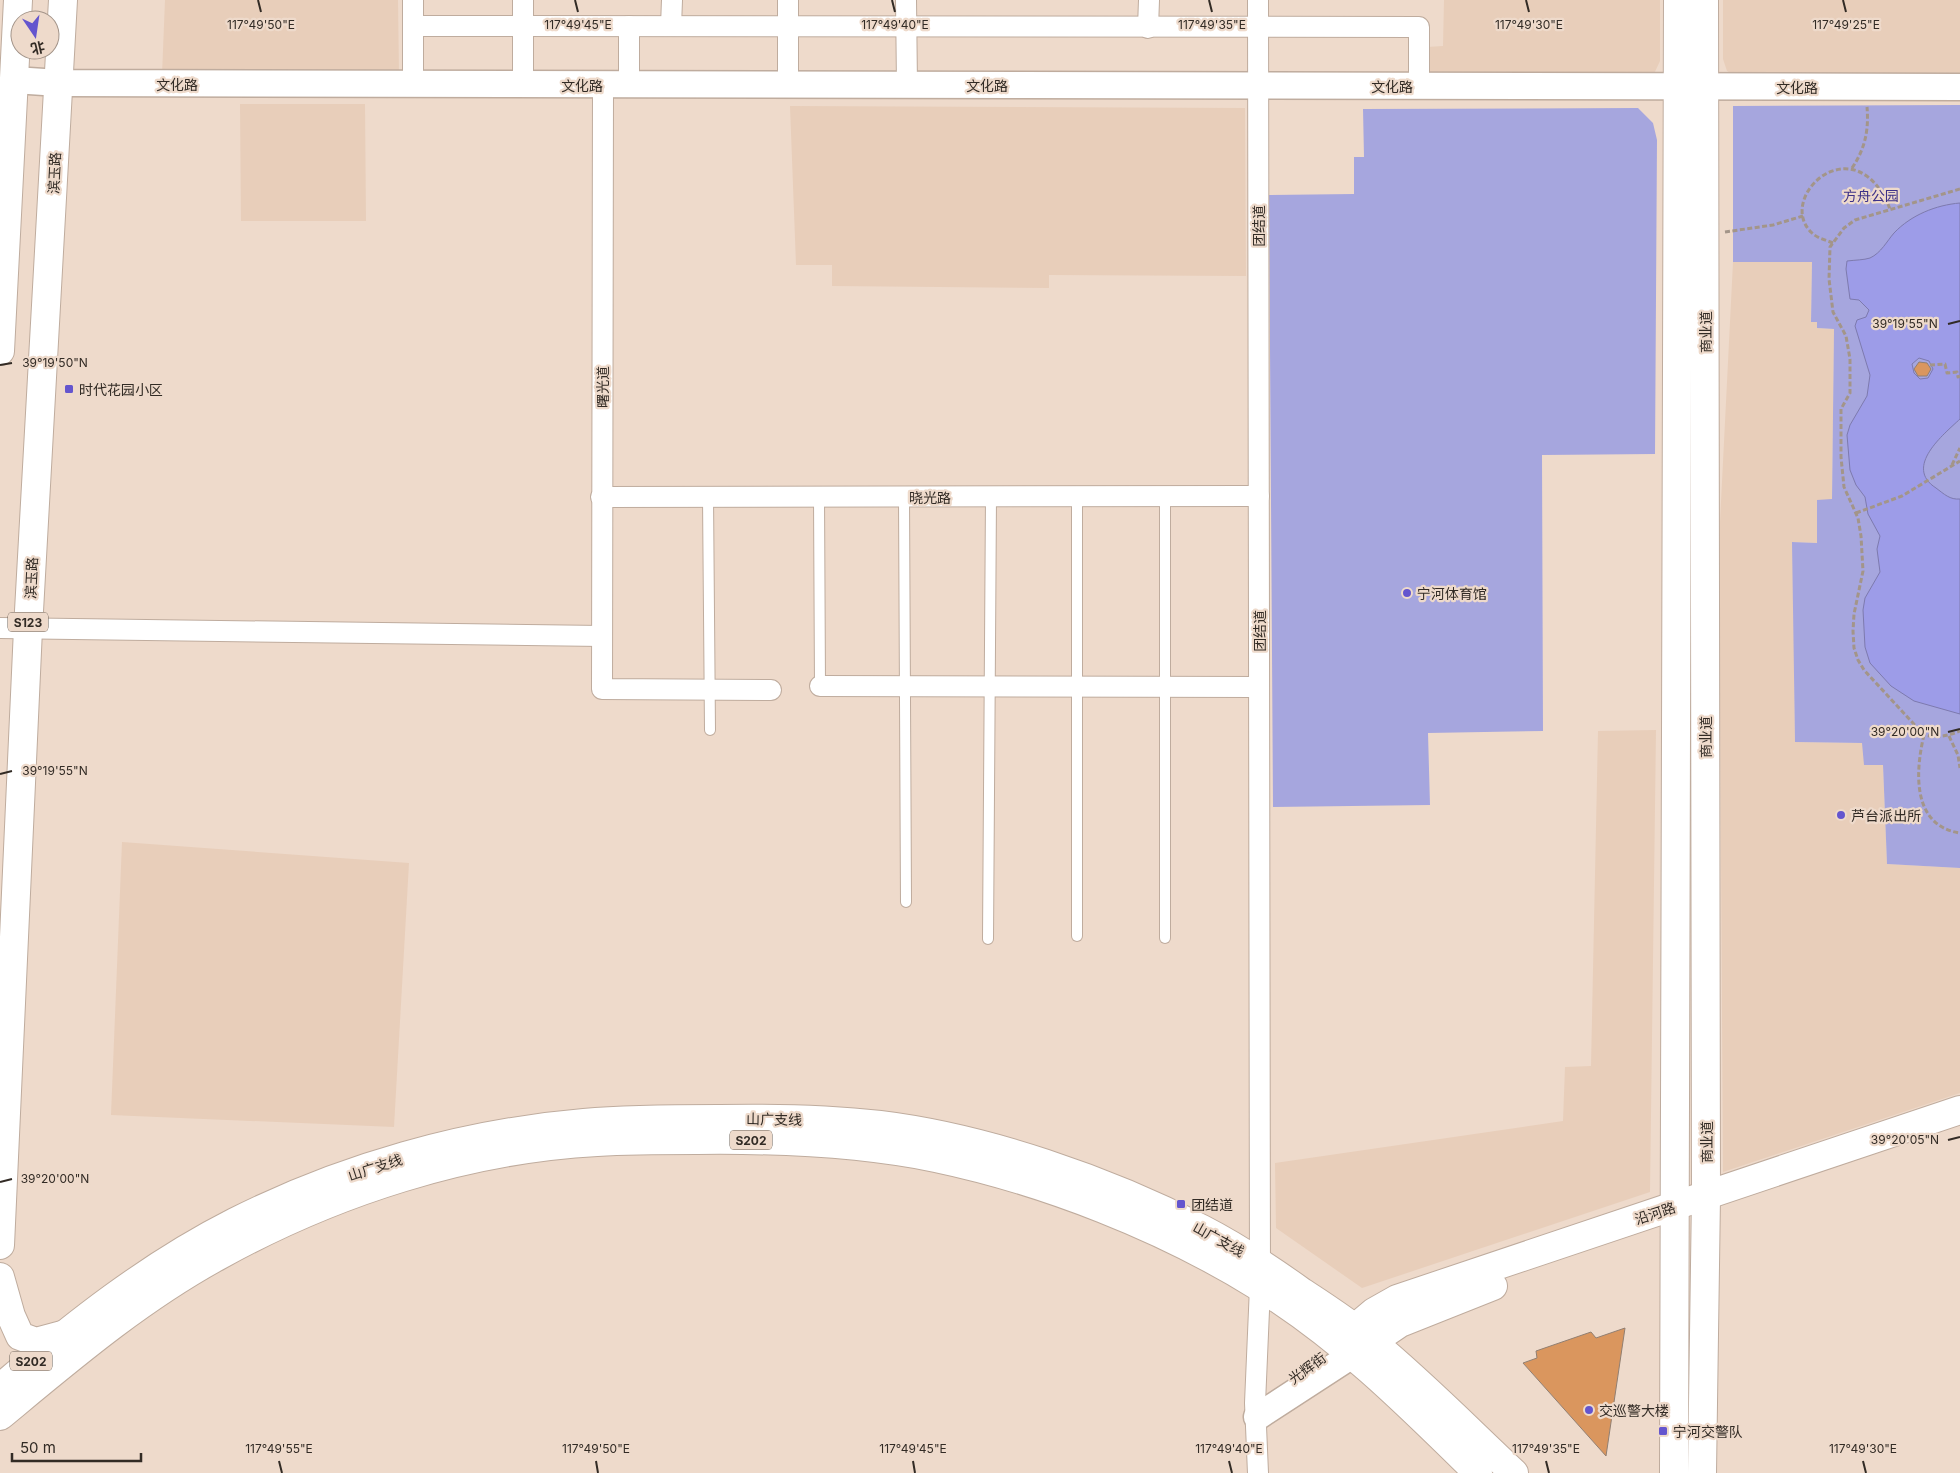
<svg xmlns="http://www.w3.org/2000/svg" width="1960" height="1473" font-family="Inter,'Noto Sans SC',sans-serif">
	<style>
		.built { fill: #e8ceba }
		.green { fill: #a6a6de }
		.water { fill: #9d9ce8; stroke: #7d7aae; fill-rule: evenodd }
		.building { fill: #da965e; stroke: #917f72 }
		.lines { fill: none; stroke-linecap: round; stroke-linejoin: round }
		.service-casing { stroke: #bfac9e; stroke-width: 12 }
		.minor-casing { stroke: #bfac9e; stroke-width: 22 }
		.tertiary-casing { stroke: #bfac9e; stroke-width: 29 }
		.secondary-casing { stroke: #bfac9e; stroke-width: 30 }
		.primary-casing { stroke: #bfac9e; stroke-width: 30 }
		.path { stroke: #a39589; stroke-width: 3; stroke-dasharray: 5 2.5; stroke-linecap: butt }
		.service { stroke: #fff; stroke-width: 10 }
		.minor { stroke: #fff; stroke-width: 20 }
		.tertiary { stroke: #fff; stroke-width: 26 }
		.secondary { stroke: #fff; stroke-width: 28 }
		.primary { stroke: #fff; stroke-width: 28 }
		.ticks { fill: none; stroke: #322b25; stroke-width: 2 }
		.poi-dot { fill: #6455ce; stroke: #eedacb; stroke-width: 2 }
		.labels { text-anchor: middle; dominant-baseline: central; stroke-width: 4.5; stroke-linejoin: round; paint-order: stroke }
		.shield { fill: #eedacb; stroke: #6a6057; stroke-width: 1 }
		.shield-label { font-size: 12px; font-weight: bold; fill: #322b25 }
		.street-label { font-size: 14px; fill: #322b25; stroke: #eedacb }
		.park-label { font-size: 14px; fill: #3d3188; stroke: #eedacb }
		.poi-label { font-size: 14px; fill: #322b25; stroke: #eedacb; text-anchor: start }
		.ticks-label { font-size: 12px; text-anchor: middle; fill: #322b25; stroke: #eedacb; stroke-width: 4.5; stroke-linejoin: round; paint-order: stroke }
	</style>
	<rect width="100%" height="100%" fill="#eedacb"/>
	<!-- built -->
	<g class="built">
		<path d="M165,0H398L399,75H162Z"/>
		<path d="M1444,0H1660V61L1653,76H1427V47L1443,46Z"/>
		<path d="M1723,0H1960V78L1737,76L1727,71L1723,59Z"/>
		<path d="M240,104H365L366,221H241Z"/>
		<path d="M790,106L1245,108L1246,276L1049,275V288L832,286V265H796Z"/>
		<path d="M1733,262H1812L1811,322H1818L1817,328L1834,329L1832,500H1818V543L1793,542L1795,742L1862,743L1883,765L1887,864L1960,868V1093L1723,1172L1719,542Z"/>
		<path d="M1656,730L1650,1192L1362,1288L1276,1228L1275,1163L1563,1121L1565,1067L1591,1066L1598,731Z"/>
		<path d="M122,842L409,863L394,1127L111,1115Z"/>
	</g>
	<!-- green -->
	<g class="green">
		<path d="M1960,105V868L1887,864L1883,765H1864L1862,743L1795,742L1792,542L1817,543V500L1832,499L1834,329L1817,328V322H1811L1812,262H1733V106Z"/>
		<path d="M1638,108L1653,123L1657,140L1655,454L1542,455L1543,731L1428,733L1430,805L1273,807L1269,195L1354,194V157H1364L1363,109Z"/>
	</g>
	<!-- water -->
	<path class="water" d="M1960,203V419C1944,434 1903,467 1936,488C1944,494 1950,500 1960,499V714L1914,701L1891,686L1870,663L1865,647L1863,610L1865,598L1880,572L1877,549L1880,536L1868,514L1865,497L1856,485L1850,470L1847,435L1850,425L1867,396L1870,375L1855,326L1857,320L1866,317L1869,310L1859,300L1850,299L1846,269L1847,261C1855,260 1864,260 1870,258C1881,253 1887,241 1894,233C1911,215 1936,205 1960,203ZM1919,358L1929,361L1933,369L1928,378L1920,379L1914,373L1912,364Z"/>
	<!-- building -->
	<g class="building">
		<path d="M1919,362L1927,363L1931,369L1927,376H1918L1914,369Z"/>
		<path d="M1625,1328L1606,1456L1523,1363L1537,1358L1536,1351L1591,1332L1596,1338Z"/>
	</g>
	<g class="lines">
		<!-- service casing -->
		<g class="service-casing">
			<g id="service">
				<path d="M1165,496V938"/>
				<path d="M708,497L710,730"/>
				<path d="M819,497L820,686"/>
				<path d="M904,497L906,902"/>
				<path d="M1077,936V496"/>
				<path d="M988,939L991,497"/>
			</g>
		</g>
		<!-- minor casing -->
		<g class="minor-casing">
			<g id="minor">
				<path d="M906,0L907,85"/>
				<path d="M413,26L1419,27V86"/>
				<path d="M671,26L672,0"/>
				<path d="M1148,28L1149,0"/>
				<path d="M413,85V0"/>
				<path d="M523,85V0"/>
				<path d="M603,85L602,689L771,690"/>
				<path d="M629,85V26"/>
				<path d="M788,85V0"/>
				<path d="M601,497L1259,496"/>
				<path d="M0,628L602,636"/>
				<path d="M820,686L1259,687"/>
				<path d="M1258,1473L1255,1403L1260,1287L1258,0"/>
			</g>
		</g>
		<!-- tertiary casing -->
		<g class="tertiary-casing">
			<g id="tertiary">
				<path d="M14,80L59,83L1960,87"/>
				<path d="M1257,1417L1369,1344"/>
			</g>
		</g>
		<!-- secondary casing -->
		<g class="secondary-casing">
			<g id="secondary">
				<path d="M1355,1328L1374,1312L1397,1299L1960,1110"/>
				<path d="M1372,1342L1400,1323L1493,1286"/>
				<path d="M1674,1473L1678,0"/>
				<path d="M1702,1473L1706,1196L1704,0"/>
			</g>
		</g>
		<!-- primary casing -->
		<g class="primary-casing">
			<g id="primary">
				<path d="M0,351L18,0"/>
				<path d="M0,1245L28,629L63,0"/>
				<path d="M0,1277L11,1316L20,1336L36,1342L62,1335"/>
				<path d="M0,1388C74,1325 148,1266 235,1222C342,1168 465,1133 584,1123C629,1119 674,1119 719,1119C773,1118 827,1119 880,1125C986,1138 1107,1180 1202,1229C1237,1247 1270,1269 1302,1292C1325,1307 1350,1323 1371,1341C1421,1382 1467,1429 1514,1473"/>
				<path d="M0,1416C70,1358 139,1299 220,1255C334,1192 467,1149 597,1142C631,1140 664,1140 697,1140C776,1139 858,1142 936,1158C1045,1181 1163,1227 1258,1286C1341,1337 1409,1405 1478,1473"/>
			</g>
		</g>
		<!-- path -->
		<g class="path">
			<path d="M1852,168C1865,149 1869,130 1867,107"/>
			<path d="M1960,189L1855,220L1844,228L1830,247L1829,279L1833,312L1846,336L1850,359V393L1841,409V457L1844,487L1858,518L1861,536L1863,571L1854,614L1853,631L1854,648L1858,660L1864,670L1924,735C1936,738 1948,736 1960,731"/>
			<path d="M1725,232L1773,225L1803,216"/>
			<path d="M1833,243C1826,240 1817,238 1812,233C1774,198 1855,122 1890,209"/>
			<path d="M1930,365L1945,364L1947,373L1957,372L1958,377L1960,376"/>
			<path d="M1952,465L1960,448"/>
			<path d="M1856,513L1902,496L1960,461"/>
			<path d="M1924,735C1915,772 1912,826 1960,833"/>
			<path d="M1949,736L1958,755L1960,768"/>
		</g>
		<!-- service -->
		<use href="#service" class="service"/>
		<!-- minor -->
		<use href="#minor" class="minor"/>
		<!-- tertiary -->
		<use href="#tertiary" class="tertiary"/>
		<!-- secondary -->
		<use href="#secondary" class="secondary"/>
		<!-- primary -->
		<use href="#primary" class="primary"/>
	</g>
	<!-- ticks -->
	<path class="ticks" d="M258,0L261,12M575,0L578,12M892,0L895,12M1209,0L1212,12M1526,0L1529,12M1843,0L1846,12M1948,324L1960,321M0,365L12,363M1948,732L1960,729M0,774L12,771M1948,1140L1960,1137M0,1182L12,1179M279,1461L282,1473M596,1461L598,1473M913,1461L915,1473M1229,1461L1232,1473M1546,1461L1549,1473M1863,1461L1866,1473"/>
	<!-- markers -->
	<g class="poi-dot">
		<rect x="64" y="384" width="10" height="10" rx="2.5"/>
		<circle cx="1407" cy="593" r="5"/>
		<circle cx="1841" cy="815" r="5"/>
		<rect x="1176" y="1199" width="10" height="10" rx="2.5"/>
		<circle cx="1589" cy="1410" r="5"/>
		<rect x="1658" y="1426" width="10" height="10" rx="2.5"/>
	</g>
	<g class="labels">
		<!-- shield labels -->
		<g class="shield">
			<rect x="8" y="612.5" width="40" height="19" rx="4"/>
			<rect x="730" y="1130.5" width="42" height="19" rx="4"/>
			<rect x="10" y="1351.5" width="42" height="19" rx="4"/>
		</g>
		<g class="shield-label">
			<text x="28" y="622">S123</text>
			<text x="751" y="1140">S202</text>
			<text x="31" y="1361">S202</text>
		</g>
		<!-- street labels -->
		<g class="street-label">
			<text x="177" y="84">文化路</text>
			<text x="582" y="85">文化路</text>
			<text x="987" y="85">文化路</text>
			<text x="1392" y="86">文化路</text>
			<text x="1797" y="87">文化路</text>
			<text transform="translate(54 173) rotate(-87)">滨玉路</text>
			<text transform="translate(1258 226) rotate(-90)">团结道</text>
			<text transform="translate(1705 332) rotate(-90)">商业道</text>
			<text transform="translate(602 387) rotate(-90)">曙光道</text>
			<text x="930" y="497">晓光路</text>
			<text transform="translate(31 578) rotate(-87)">滨玉路</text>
			<text transform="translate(1259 631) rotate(-90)">团结道</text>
			<text transform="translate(1705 737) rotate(-90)">商业道</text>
			<text transform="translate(774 1119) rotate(1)">山广支线</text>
			<text transform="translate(1706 1142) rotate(-90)">商业道</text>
			<text transform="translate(375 1167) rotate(-18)">山广支线</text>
			<text transform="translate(1655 1213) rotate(-18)">沿河路</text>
			<text transform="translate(1219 1239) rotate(29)">山广支线</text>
			<text transform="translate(1307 1368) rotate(-36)">光辉街</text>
		</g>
		<!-- park labels -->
		<g class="park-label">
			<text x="1871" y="195">方舟公园</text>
		</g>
		<!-- poi labels -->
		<g class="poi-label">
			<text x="79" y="389">时代花园小区</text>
			<text x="1417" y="593">宁河体育馆</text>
			<text x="1851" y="815">芦台派出所</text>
			<text x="1191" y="1204">团结道</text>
			<text x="1599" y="1410">交巡警大楼</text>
			<text x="1673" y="1431">宁河交警队</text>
		</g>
	</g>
	<g class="ticks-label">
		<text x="261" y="29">117°49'50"E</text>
		<text x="578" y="29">117°49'45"E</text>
		<text x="895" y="29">117°49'40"E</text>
		<text x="1212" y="29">117°49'35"E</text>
		<text x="1529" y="29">117°49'30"E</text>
		<text x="1846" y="29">117°49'25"E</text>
		<text x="1905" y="328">39°19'55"N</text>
		<text x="55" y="367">39°19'50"N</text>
		<text x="1905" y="736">39°20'00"N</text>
		<text x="55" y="775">39°19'55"N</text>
		<text x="1905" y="1144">39°20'05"N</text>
		<text x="55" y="1183">39°20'00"N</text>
		<text x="279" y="1453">117°49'55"E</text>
		<text x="596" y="1453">117°49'50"E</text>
		<text x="913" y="1453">117°49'45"E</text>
		<text x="1229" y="1453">117°49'40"E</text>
		<text x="1546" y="1453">117°49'35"E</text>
		<text x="1863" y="1453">117°49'30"E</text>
	</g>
	<!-- north arrow -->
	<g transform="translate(35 35) rotate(167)"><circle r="24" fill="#eedacb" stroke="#a39489"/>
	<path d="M0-4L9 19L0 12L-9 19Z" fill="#6455ce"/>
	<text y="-8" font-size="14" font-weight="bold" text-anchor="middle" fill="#322b25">北</text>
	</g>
	<!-- scale -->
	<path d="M12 1453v8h129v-8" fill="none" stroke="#322b25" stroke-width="2.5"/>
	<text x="20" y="1453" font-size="15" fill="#322b25" stroke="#eedacb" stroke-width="4" paint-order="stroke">50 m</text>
</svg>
